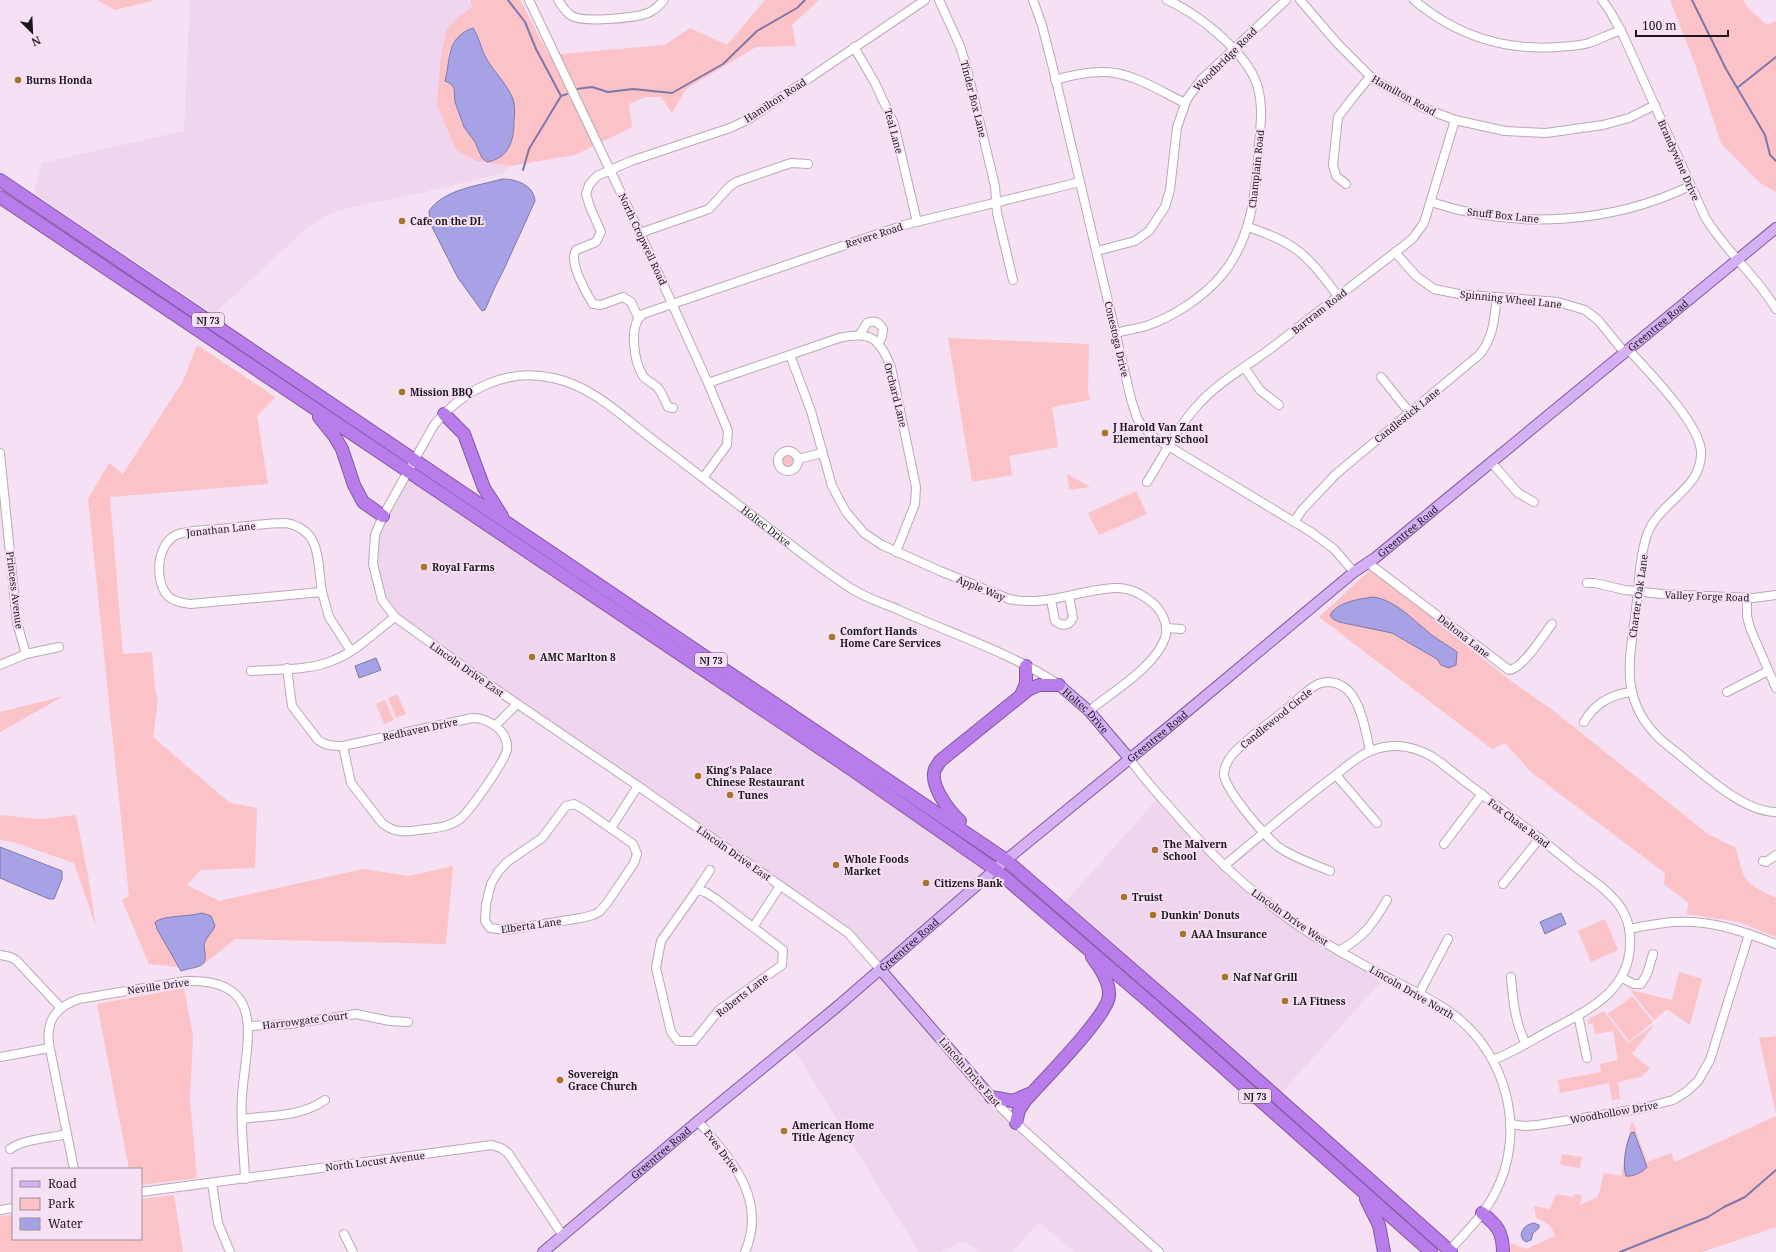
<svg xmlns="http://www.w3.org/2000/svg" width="1776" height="1252" font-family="'Noto Serif',serif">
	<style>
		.built { fill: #efd5ed }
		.green { fill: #fbc2c8; fill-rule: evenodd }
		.water { fill: #a7a2e6; stroke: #7e78a9 }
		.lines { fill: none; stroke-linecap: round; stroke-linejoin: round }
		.stream { stroke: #7e78a9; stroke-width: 2 }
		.minor-casing { stroke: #baa7b8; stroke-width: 10 }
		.major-casing { stroke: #8259a3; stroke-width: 12 }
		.highway-casing { stroke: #8259a3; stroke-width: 14 }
		.minor { stroke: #fff; stroke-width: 8 }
		.major { stroke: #d5b1f3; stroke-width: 10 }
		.highway { stroke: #b97deb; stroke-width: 12 }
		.poi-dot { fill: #a6752b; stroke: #f5e1f3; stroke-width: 1.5 }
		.labels { text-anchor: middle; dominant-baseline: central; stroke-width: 4; stroke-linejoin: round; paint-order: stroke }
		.shield { fill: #f5e1f3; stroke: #5e535c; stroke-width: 1 }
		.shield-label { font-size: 9px; font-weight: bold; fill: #1d161c }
		.street-label { font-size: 10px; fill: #1d161c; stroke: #f5e1f3 }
		.poi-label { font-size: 10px; font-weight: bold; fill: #1d161c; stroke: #f5e1f3; text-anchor: start }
	</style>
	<rect width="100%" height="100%" fill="#f5e1f3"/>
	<!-- built -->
	<g class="built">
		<path d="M190,0H467L472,7L458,17L447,29V127L456,150L476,161L510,166L503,173L421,193L352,207L328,214L309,226L214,314L34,193L42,163L184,131Z"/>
		<path d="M409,472L996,870L881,969L1008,1112L1165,1252H1074L1039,1222L1012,1252H981L963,1241L940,1252H919L791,1045L880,970L848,933L395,617L382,600L373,564L375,535Z"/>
		<path d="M1160,796L1260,898L1386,976L1277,1098L1061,907Z"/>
	</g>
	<!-- green -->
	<g class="green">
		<path d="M97,0H155L115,10Z"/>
		<path d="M470,0H520L549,55L665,45L690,28L727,45L765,0H819L792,25L796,46L756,47L686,89L672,113L661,97H645L629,104L632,127L575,155L510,166L476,161L456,150L437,105L441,56L447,29L458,17L472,7ZM473,28L479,37L483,52L491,68L513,99L515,113L514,133L494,160L487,162C480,158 480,150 476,144C471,135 464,129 461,120C456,110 457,93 451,84L446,83L449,50L463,32Z"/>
		<path d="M1670,0H1743L1747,7L1767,25L1776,21V192L1760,183L1721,143L1695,64Z"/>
		<path d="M948,338L1089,344L1088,391L1090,400L1052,407L1058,447L1009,456L1012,475L972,482Z"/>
		<path d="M197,345L275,397L257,416L268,484L110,497L123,654L152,652L155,689L158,700L153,737L230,803L257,808L255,868L201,870L187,885L219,901L363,869L409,876L453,866L446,944L235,939L203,965L187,968L149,964L122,900L129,896L88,499L109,463L123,474L183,381Z"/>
		<circle cx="788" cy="461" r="10"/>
		<path d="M1067,474L1090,487L1069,490Z"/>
		<path d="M1136,491L1147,514L1099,535L1088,513Z"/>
		<path d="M1371,569L1511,681L1555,712L1708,834L1736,848C1744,883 1745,883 1776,898V937L1739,922L1686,914L1689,903L1664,884L1665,873L1532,773L1505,743L1492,749L1319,617Z"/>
		<path d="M397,694L406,714L396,718L388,698Z"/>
		<path d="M64,696L0,732V712Z"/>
		<path d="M385,700L394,720L384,724L376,704Z"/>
		<path d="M0,815L41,819L76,815L89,881L96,927L74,863L13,842L0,840Z"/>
		<path d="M1605,919L1618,950L1591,962L1578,931Z"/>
		<path d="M1679,972L1702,979L1690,1025L1667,1009L1654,1020L1630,990L1672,1000Z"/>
		<path d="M184,988L193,1036L190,1099L197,1178L141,1185V1169H129L97,1004Z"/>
		<path d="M1632,996L1653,1022L1629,1041L1608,1014Z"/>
		<path d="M1604,1011L1628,1043L1655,1024L1632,1054L1650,1068L1641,1077L1618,1082L1620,1099L1612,1100L1609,1083L1560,1093L1558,1080L1601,1072L1600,1064L1618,1060L1613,1031L1595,1034L1593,1023L1587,1025L1589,1019Z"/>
		<path d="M1776,1036V1114L1759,1038Z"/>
		<path d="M1776,1116V1227L1702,1252H1510L1511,1243L1526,1249L1555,1236C1552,1226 1546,1221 1536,1218L1534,1206L1550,1209L1556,1194L1574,1197L1575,1194L1582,1195L1580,1205L1598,1197L1604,1173L1621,1176L1631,1123L1633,1122L1647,1162L1671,1153L1675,1162Z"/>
		<path d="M1562,1154L1582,1157L1580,1168L1560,1165Z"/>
		<path d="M174,1195L183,1252H0V1216L13,1215V1239H141V1199Z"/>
	</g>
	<!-- water -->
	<g class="water">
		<path d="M473,28C480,38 480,47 486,58C494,72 507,84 513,99C515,106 515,114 514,121C514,141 509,158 487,162L482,158L475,142L464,127L455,102L454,88L451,84L445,81C451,60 445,38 473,28Z"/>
		<path d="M502,179C516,179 534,185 535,201L505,267L494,289L485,310L482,311L458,278L430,223L429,211C444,189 478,186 502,179Z"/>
		<path d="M1373,597C1396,600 1414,621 1433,636C1440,641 1449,646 1457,652L1456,665L1449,668L1441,665L1437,659L1392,633L1339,622L1333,619L1330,615C1337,602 1359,599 1373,597Z"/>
		<path d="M376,658L381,670L359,678L355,666Z"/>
		<path d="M0,847L62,871V879L54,899H49L0,878Z"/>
		<path d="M202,913L211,916L215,926C213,932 207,936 205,942C203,946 205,949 205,954C208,969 191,967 181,971L157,929L155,922C164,915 190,917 202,913Z"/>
		<path d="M1561,913L1566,924L1545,934L1540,922Z"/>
		<path d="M1634,1132L1647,1167C1644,1172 1632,1177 1626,1176C1622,1165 1626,1143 1631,1133Z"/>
		<path d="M1534,1223L1539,1225V1228L1533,1233L1531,1240L1526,1242L1523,1240L1521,1235C1522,1228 1527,1224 1534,1223Z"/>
	</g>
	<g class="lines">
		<!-- stream -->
		<g class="stream">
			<path d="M508,0L525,22L536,49L561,96"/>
			<path d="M1692,0L1726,69L1765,135L1770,155L1776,161"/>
			<path d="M1737,88L1776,57"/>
			<path d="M577,89L592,87L608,92L633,89L672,93L723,64L757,31L797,8L805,0"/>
			<path d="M561,96L567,94"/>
			<path d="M523,170L529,149L561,96"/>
			<path d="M1620,1252L1708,1217L1724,1207L1745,1197L1776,1170"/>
		</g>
		<!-- minor casing -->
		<g class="minor-casing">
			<g id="minor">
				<path d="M529,0L640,233L708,383L728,431L727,445L703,478"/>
				<path d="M558,0C562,6 566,13 572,16C583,23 639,18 650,12C656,9 660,5 664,0"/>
				<path d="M939,0L960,46L966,65L995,186L997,213L1013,280"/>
				<path d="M1033,0L1042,25L1055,76L1131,399L1137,418L1142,426L1155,438L1311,532L1334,549L1354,572"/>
				<path d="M1300,0L1338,44L1373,79L1424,108L1455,120L1505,131L1546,133L1603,125L1629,118L1655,105"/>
				<path d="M1414,0C1455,35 1505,51 1559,47C1569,46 1579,46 1589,43C1600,39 1610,34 1621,30"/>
				<path d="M1602,0L1610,11L1623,35L1705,217C1725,251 1757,276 1776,309"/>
				<path d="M854,47L875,83L894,124L917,222"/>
				<path d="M1055,80C1117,62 1131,76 1185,103"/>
				<path d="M1346,184L1336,176L1333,165L1338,117L1354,96L1370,77"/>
				<path d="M1431,202C1515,230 1611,224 1690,186"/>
				<path d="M1248,227C1297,243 1307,255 1338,296"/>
				<path d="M640,233L709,209L729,187L736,182L791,163L808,164"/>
				<path d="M1097,251L1135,241L1149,231L1165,207L1170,190L1177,127L1187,99L1201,80L1286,0"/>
				<path d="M1395,252L1416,276L1434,289L1459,294L1558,302L1585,310L1598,320L1624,352"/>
				<path d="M638,317L631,302L623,297L601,305L593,304C586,293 568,261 576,250L596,242L601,232L590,207L586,194L589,185L597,176L631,161L730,128L749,119L925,0"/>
				<path d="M1116,333C1126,330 1136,329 1146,326C1173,317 1202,298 1221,276C1252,240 1256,191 1259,145C1261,123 1264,98 1254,77C1239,47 1197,13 1167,0"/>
				<path d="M860,334L867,323C874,320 879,322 883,329L882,337L878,344"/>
				<path d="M1628,349C1648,371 1699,423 1701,451C1703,486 1666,499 1651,526C1641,543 1639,580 1637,600C1632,653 1615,696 1660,739C1669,747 1679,754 1688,762C1710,780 1746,812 1776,812"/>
				<path d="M790,355L811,411L832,486L846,512L864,533L882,545L940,571L1009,599C1045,607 1078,590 1114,588C1129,587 1144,595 1155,605C1163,613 1169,627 1165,638C1155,667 1112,692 1089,711"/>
				<path d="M1244,367L1260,390L1279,405"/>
				<path d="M1381,377L1410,413"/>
				<path d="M708,383L839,338C870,331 879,337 891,367L916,487L915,504L896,552"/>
				<path d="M673,408L668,407C665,401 662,393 658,388C653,383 647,381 643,376C634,361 628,325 643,314L904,225L1080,182"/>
				<circle cx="788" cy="461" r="10"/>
				<path d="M0,453L17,623L26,654"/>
				<path d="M798,459L822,453"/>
				<path d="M1491,462L1518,493L1534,502"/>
				<path d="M1147,482C1163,457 1177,428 1197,406C1219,381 1248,366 1274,346C1318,312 1362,278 1406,244L1413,238L1424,223L1455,120"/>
				<path d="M1294,522L1302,510L1336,474L1479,355C1494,338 1494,318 1497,297"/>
				<path d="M286,523C323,530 317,563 322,592L190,604C183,603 175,602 169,597C154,583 156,545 176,535C188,530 205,530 219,529C241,527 264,523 286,523Z"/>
				<path d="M1367,562L1509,670C1523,669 1543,635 1552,624"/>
				<path d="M1587,583H1595L1625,590L1661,594L1753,598L1776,595"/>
				<path d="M322,592L329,617L351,651"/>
				<path d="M1747,597V616L1750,628L1776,688"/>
				<path d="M1051,600L1055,621C1062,627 1069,626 1073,618L1069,596"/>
				<path d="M1166,628L1181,629"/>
				<path d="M0,665L26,654L59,647"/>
				<path d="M287,668L292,706L318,740C326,746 334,746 343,746L472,718C488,718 508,730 507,749C506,760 469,812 460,819C448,828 433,828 419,830C404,832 394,833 382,823L351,783L343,746"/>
				<path d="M251,671C277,669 310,671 334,660C357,651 375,632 395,617"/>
				<path d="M1727,692L1768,671"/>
				<path d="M1584,722C1595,703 1612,694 1632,692"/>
				<path d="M496,725L517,704"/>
				<path d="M1129,758C1143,778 1157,793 1173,811C1210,854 1249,892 1296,924C1324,944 1355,960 1386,977C1408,988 1430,998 1450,1012C1507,1052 1528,1133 1494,1195C1483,1216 1464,1234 1448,1252"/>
				<path d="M1336,775L1377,823"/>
				<path d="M574,804L583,809L633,844L637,854L634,863L607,903L599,912L593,915L581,918L506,930L490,928L485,921L486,904L491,884L498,872L507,862L542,838L566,806Z"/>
				<path d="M611,828L638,786"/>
				<path d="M1444,844L1482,794"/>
				<path d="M1763,861L1766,862L1776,855"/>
				<path d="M1224,866C1260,836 1296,805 1333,777C1345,768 1357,756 1371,751C1395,741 1420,747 1440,762C1484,797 1531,830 1574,866C1590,879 1610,891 1621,908C1628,919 1631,933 1630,946C1628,993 1586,1011 1549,1031C1531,1041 1513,1052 1493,1060"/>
				<path d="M1330,871C1313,864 1295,858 1280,848C1267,839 1221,786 1224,772C1225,766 1228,760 1232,755C1247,738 1267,725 1285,710C1296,702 1306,690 1318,684C1326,681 1335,682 1342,686C1360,695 1366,732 1370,751"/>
				<path d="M1503,884L1540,838"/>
				<path d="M697,890L705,892L716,899L783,950L782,965L719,1010L694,1041H678L671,1032L656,968L661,941Z"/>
				<path d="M697,890L710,870"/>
				<path d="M754,926L780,886"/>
				<path d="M1629,929C1644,926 1659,923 1675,922C1710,920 1743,931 1776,944"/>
				<path d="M1339,951C1365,936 1372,925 1387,900"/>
				<path d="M0,955L10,957L16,960L61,1008"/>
				<path id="s1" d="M880,969L848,933L638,786L475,675L395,617L382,600L373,564L375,535L383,516L434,425C463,390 507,367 553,378C592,386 622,416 652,439C690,468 728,497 766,526C794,547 822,570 852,589C866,598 883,603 899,610C952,634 1009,652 1058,684"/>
				<path d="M1511,977C1513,1000 1515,1023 1526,1044"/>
				<path d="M1622,978L1634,984H1641L1647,974L1653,954"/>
				<path d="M1419,994L1448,939"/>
				<path d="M1578,1015L1587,1058"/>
				<path d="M249,1026L290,1024L356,1014L390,1021L408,1022"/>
				<path d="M0,1057L49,1048"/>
				<path d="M991,1097L1016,1123L1159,1252"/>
				<path d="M242,1119C271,1115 301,1117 325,1100"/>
				<path d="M698,1121C730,1159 768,1198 745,1252"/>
				<path d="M1510,1124L1525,1126L1538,1125L1644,1108L1673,1100L1686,1092L1698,1081L1710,1060L1749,934"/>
				<path d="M10,1149C23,1139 51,1138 67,1134"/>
				<path d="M74,1169L49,1044C46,1020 56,1007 79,999L186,981C269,978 246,1041 242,1096C240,1124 244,1151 245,1179"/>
				<path d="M212,1183L218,1223L230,1252"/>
				<path d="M141,1192L492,1145L501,1148L508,1153L563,1236"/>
				<path d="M0,1210L13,1208"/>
				<path d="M344,1234L353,1252"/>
			</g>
		</g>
		<!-- major casing -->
		<g class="major-casing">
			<g id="major">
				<path id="s2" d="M1059,685L1089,711L1129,758"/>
				<path d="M880,969L991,1097"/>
				<path id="s3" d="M543,1252L698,1121L838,1006L1006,860L1160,734L1354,572L1375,558L1432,511L1776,228"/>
			</g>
		</g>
		<!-- highway casing -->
		<g class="highway-casing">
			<g id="highway">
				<path d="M0,180L1006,860L1188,1018L1451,1252"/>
				<path d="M0,197L851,769L996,870L1154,1006L1431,1252"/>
				<path d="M444,414L464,434L484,488L502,516"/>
				<path d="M319,417L335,437L342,449L354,485L363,502L383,516"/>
				<path d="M1021,695L1026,684V666"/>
				<path d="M960,821C949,811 929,785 935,769C937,766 939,763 940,761L1028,690L1039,685H1059"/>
				<path d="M991,1097L1013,1101L1029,1094"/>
				<path d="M1016,1123L1019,1110L1025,1101C1042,1081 1107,1017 1109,996C1110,982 1100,968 1092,957"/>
				<path d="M1366,1199L1379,1225L1384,1252"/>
				<path d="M1482,1213C1497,1225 1503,1232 1503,1252"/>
			</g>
		</g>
		<!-- minor -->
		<use href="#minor" class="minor"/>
		<!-- major -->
		<use href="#major" class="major"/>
		<!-- highway -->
		<use href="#highway" class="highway"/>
	</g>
	<!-- markers -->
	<g class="poi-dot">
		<circle cx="18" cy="80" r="4"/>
		<circle cx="402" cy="221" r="4"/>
		<circle cx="402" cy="392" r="4"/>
		<circle cx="1105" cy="433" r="4"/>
		<circle cx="424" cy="567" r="4"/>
		<circle cx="832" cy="637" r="4"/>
		<circle cx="532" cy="657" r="4"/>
		<circle cx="698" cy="776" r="4"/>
		<circle cx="730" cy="795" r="4"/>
		<circle cx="1155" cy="850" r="4"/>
		<circle cx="836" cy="865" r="4"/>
		<circle cx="926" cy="883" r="4"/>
		<circle cx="1124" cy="897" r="4"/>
		<circle cx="1153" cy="915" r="4"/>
		<circle cx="1183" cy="934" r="4"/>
		<circle cx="1225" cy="977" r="4"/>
		<circle cx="1285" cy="1001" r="4"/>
		<circle cx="560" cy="1080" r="4"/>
		<circle cx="784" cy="1131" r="4"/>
	</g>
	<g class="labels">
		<!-- shield labels -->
		<g class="shield">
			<rect x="192" y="313" width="32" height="14" rx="3"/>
			<rect x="695" y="653" width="32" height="14" rx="3"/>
			<rect x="1239" y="1089" width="32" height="14" rx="3"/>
		</g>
		<g class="shield-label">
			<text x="208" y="320">NJ 73</text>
			<text x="711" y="660">NJ 73</text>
			<text x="1255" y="1096">NJ 73</text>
		</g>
		<!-- street labels -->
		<g class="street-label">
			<text transform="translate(1225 59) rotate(-45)">Woodbridge Road</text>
			<text transform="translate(1404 95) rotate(29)">Hamilton Road</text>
			<text transform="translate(974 99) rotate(76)">Tinder Box Lane</text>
			<text transform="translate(775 100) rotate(-33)">Hamilton Road</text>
			<text transform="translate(894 131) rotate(75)">Teal Lane</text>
			<text transform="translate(1679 160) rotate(66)">Brandywine Drive</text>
			<text transform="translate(1256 169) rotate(-84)">Champlain Road</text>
			<text transform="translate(1503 215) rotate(6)">Snuff Box Lane</text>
			<text transform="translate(874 235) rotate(-18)">Revere Road</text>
			<text transform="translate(643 239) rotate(65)">North Cropwell Road</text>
			<text transform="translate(1511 299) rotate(6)">Spinning Wheel Lane</text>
			<text transform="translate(1319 311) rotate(-38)">Bartram Road</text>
			<text stroke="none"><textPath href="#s3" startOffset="1450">Greentree Road</textPath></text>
			<text transform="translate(1117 339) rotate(77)">Conestoga Drive</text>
			<text transform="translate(896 395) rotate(76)">Orchard Lane</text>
			<text transform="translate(1407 415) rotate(-39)">Candlestick Lane</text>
			<text stroke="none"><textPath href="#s1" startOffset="1209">Holtec Drive</textPath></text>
			<text transform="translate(221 529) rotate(-6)">Jonathan Lane</text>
			<text stroke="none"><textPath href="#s3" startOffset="1126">Greentree Road</textPath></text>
			<text transform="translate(981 588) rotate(22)">Apple Way</text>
			<text transform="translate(15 590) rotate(83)">Princess Avenue</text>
			<text transform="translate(1638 596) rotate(-82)">Charter Oak Lane</text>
			<text transform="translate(1707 596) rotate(2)">Valley Forge Road</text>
			<text transform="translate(1464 636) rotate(38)">Deltona Lane</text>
			<text transform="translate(467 669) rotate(35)">Lincoln Drive East</text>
			<text stroke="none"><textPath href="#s2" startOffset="37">Holtec Drive</textPath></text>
			<text transform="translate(1276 718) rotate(-39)">Candlewood Circle</text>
			<text transform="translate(420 729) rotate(-12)">Redhaven Drive</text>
			<text stroke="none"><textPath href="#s3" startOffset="802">Greentree Road</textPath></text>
			<text transform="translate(1519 823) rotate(37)">Fox Chase Road</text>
			<text transform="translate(734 853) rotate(35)">Lincoln Drive East</text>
			<text transform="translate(1290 917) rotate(35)">Lincoln Drive West</text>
			<text transform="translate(531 925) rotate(-8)">Elberta Lane</text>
			<text stroke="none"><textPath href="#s3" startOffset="478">Greentree Road</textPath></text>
			<text transform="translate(158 986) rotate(-8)">Neville Drive</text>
			<text transform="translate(1412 992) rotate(30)">Lincoln Drive North</text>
			<text transform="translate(742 995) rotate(-38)">Roberts Lane</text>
			<text transform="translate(305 1020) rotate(-7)">Harrowgate Court</text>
			<text transform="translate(970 1072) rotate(49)">Lincoln Drive East</text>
			<text transform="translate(1614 1112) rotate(-10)">Woodhollow Drive</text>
			<text transform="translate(722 1151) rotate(53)">Eves Drive</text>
			<text stroke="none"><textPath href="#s3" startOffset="154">Greentree Road</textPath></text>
			<text transform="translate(375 1161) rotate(-7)">North Locust Avenue</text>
		</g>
		<!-- poi labels -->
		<g class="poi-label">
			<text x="26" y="80">Burns Honda</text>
			<text x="410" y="221">Cafe on the DL</text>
			<text x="410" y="392">Mission BBQ</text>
			<text x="1113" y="427">J Harold Van Zant<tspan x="1113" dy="12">Elementary School</tspan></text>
			<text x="432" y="567">Royal Farms</text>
			<text x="840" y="631">Comfort Hands<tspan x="840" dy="12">Home Care Services</tspan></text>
			<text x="540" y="657">AMC Marlton 8</text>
			<text x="706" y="770">King's Palace<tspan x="706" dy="12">Chinese Restaurant</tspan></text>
			<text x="738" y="795">Tunes</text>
			<text x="1163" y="844">The Malvern<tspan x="1163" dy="12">School</tspan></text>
			<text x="844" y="859">Whole Foods<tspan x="844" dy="12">Market</tspan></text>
			<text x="934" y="883">Citizens Bank</text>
			<text x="1132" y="897">Truist</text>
			<text x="1161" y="915">Dunkin' Donuts</text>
			<text x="1191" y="934">AAA Insurance</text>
			<text x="1233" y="977">Naf Naf Grill</text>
			<text x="1293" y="1001">LA Fitness</text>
			<text x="568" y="1074">Sovereign<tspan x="568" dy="12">Grace Church</tspan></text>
			<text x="792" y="1125">American Home<tspan x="792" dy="12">Title Agency</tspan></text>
		</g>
	</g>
	<!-- legend -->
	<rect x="12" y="1168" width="130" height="72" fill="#f5e1f3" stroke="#9f909d"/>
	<rect x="20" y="1181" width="20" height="6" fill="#d5b1f3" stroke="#9f909d"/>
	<text x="48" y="1188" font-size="12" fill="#1d161c">Road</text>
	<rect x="20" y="1198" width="20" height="12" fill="#fbc2c8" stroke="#9f909d"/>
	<text x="48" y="1208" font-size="12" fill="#1d161c">Park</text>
	<rect x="20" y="1218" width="20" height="12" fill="#a7a2e6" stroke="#9f909d"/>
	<text x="48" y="1228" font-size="12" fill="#1d161c">Water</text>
	<!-- north arrow -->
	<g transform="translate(32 32) rotate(156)" stroke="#f5e1f3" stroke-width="3" paint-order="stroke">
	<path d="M0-3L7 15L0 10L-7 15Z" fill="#1d161c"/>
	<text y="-6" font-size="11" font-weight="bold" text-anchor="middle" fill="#1d161c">N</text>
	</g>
	<!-- scale -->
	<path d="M1636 30v6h92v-6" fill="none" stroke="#1d161c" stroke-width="2"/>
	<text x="1642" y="30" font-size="12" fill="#1d161c" stroke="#f5e1f3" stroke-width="3" paint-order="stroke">100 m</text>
</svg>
